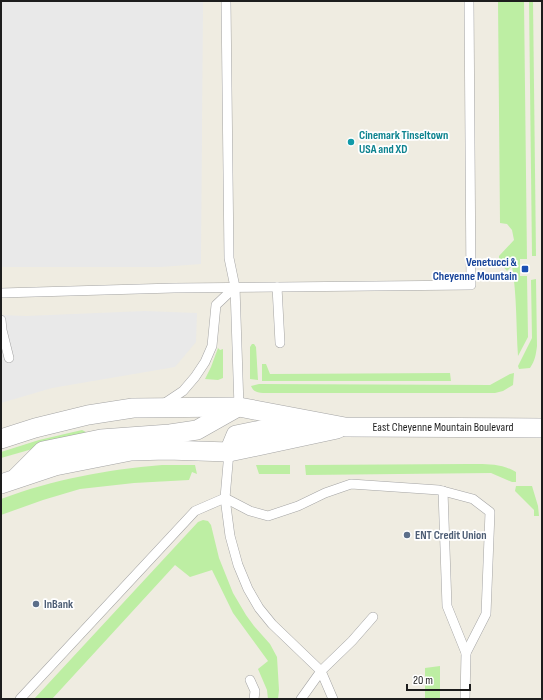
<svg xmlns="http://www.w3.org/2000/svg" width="543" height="700" font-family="'Sofia Sans Condensed',sans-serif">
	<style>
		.grass { fill: #bdeea3 }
		.parking { fill: #e9e9e9 }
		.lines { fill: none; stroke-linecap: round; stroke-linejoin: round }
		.service-casing { stroke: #a4a4a4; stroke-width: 10 }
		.minor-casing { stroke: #a4a4a4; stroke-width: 20 }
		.service { stroke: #fff; stroke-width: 9 }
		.minor { stroke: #fff; stroke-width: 19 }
		.culture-dot { fill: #0f9aa8; stroke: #fff; stroke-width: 1.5 }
		.transit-dot { fill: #1a4fb4; stroke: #fff; stroke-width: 1.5 }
		.service-dot { fill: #5c6f8a; stroke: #fff; stroke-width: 1.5 }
		.labels { text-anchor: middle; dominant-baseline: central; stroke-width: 3.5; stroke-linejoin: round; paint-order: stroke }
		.culture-label { font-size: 12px; font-weight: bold; fill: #0d838f; stroke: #fff; text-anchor: start }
		.transit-label { font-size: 12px; font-weight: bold; fill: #164399; stroke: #fff; text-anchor: end }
		.street-label { font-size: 12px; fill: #1d1d1d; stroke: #fff }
		.service-label { font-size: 12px; font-weight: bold; fill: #4e5e75; stroke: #fff; text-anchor: start }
	</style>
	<rect width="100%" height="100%" fill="#efece1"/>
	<!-- grass -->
	<g class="grass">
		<path d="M498,1H524L527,259H520V276H527L528,337L518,356C516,326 517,296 512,266L507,271L499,262V256L514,240L512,230L507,224L500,223Z"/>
		<path d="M529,1H533L536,256H532Z"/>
		<path d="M536,279L537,346C536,354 535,361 530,368L519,369L518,366L532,338L531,280Z"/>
		<path d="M252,344H254L256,347L258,380L250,379V347Z"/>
		<path d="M218,348L220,350L223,349V378L218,380L205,379L211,367Z"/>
		<path d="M262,364H266L270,374L450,373L451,381H262Z"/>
		<path d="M514,373L513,385L503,391L495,393H263C257,393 253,391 251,386L259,384L490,385L510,374Z"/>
		<path d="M82,430L86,432L85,434L1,458V452L39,440Z"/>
		<path d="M469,464C486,464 501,463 516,472V482H512L491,473L306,475L305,465Z"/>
		<path d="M162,465H195L197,474L192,472L189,480L134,483L80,489L43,500L1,515V499C55,479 105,470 162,465Z"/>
		<path d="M256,465H290V474H259Z"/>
		<path d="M516,486H532L538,506L539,516H534V510L515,491Z"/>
		<path d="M203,520L208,521L211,525L219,558L233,593L246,615L254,626L270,644L277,657L279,690L278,699H268L267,690L258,669L268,661L233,613L212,570L190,577L175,565L52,699H34L198,522Z"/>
		<path d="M440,666V699L425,698V668Z"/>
	</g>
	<!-- parking -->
	<g class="parking">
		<path d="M1,1H203L201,264L161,267H1Z"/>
		<path d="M145,311L197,313L196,342L175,367L52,388L1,403V315L26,316Z"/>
	</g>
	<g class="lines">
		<!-- service casing -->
		<g class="service-casing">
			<g id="service">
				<path d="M226,1L229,258L235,287L239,407"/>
				<path d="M277,287L280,343"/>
				<path d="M1,293L174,288L471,285L469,1"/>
				<path d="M1,320L2,330L9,358"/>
				<path d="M162,405L183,391L195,377L205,362L212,346L216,305L235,287"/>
				<path d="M229,452L225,498L230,536L238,565L248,589L259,608L272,624L321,671L301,699"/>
				<path d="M443,491L447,606L466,653L465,699"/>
				<path d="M250,680L255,691L254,699"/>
				<path d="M20,699L195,511L225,498L250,511L268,516L298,506L325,493L351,484L439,490L473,499L490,512L486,614L466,653"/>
				<path d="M333,699L321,671L352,641L373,617"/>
			</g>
		</g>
		<!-- minor casing -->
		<g class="minor-casing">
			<g id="minor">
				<path d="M1,439L35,428L88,415L133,408L239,407L345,427L542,428"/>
				<path d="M229,452L236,435L271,428L301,425"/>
				<path d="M17,477L43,451L101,439L170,434L197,430L236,408"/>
				<path d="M1,484L55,466L131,451L167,450L229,452L337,429"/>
			</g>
		</g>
		<!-- service -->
		<use href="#service" class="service"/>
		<!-- minor -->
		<use href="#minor" class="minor"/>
	</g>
	<!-- markers -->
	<circle class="culture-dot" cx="351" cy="142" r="4"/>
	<rect class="transit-dot" x="521" y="265" width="8" height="8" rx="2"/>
	<g class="service-dot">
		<circle cx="407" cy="535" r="4"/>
		<circle cx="36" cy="604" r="4"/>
	</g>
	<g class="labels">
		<!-- culture labels -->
		<g class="culture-label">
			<text x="359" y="135">Cinemark Tinseltown<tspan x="359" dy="14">USA and XD</tspan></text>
		</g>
		<!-- transit labels -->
		<g class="transit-label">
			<text x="517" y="262">Venetucci &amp;<tspan x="517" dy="14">Cheyenne Mountain</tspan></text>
		</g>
		<!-- street labels -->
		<g class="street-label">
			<text x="443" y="427">East Cheyenne Mountain Boulevard</text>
		</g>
		<!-- service labels -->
		<g class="service-label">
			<text x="415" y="535">ENT Credit Union</text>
			<text x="44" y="604">InBank</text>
		</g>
	</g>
	<!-- border -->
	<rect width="543" height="700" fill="none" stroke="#1d1d1d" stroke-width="4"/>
	<!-- scale -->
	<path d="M407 684v6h63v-6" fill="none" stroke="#1d1d1d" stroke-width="2"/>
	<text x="413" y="684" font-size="12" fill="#1d1d1d" stroke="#ffffff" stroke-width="3" paint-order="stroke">20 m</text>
</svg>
